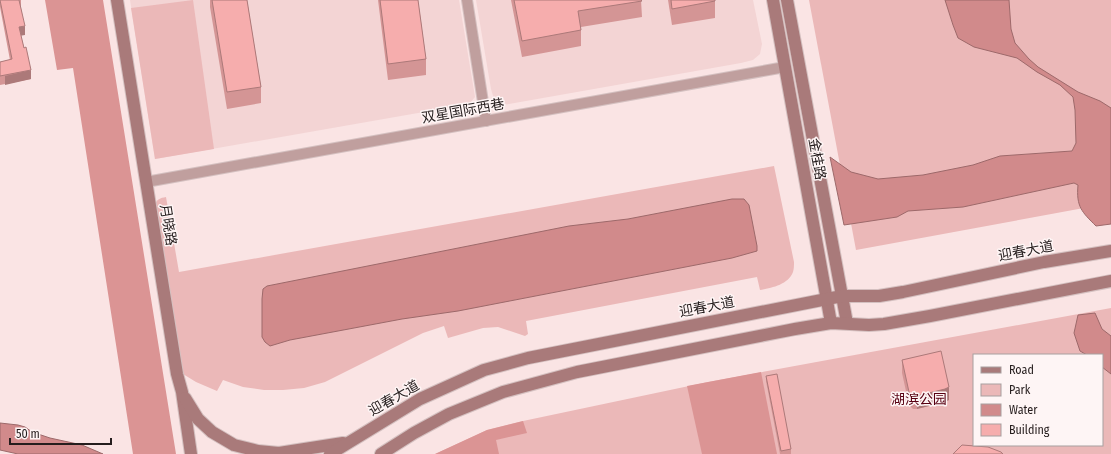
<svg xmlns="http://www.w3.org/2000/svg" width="1111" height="454" font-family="'Fira Sans Condensed','Noto Sans SC',sans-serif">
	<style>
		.built { fill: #f3d4d4 }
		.green { fill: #ebb8b8; fill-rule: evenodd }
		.forest { fill: #db9494 }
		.water { fill: #d18a8b; stroke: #9d696a }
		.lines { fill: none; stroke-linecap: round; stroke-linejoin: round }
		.street-casing { stroke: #d4c0c0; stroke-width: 12 }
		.secondary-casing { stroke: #d4c0c0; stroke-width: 14 }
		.street { stroke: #c09f9e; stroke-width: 10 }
		.secondary { stroke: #a97a7a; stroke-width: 12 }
		.wall { fill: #d49595 }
		.shaded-wall { fill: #ac7979 }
		.building { fill: #f6adad; stroke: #ac7979 }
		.labels { text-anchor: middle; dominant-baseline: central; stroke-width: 3; stroke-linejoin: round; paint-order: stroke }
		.street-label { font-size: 14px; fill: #251d1d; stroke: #fef5f5 }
		.park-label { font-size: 14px; fill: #570012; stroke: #fef5f5 }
	</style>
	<rect width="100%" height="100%" fill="#fae4e4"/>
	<!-- built -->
	<g class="built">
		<path d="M130,0H459L475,97L470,103L458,106L155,159Z"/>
		<path d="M476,0H753L762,44L760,54L753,60L741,63L509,104L502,105L497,102L494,99L491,89Z"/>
	</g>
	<!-- green -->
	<g class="green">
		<path d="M193,0L214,149L155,159L131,8Z"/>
		<path d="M809,0H1111V203L856,250Z"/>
		<path d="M774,166L794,262C794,265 794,269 793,272C788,285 771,288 760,290L757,277L526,321L528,334L525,336L498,327L483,328L448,338L444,326L423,333L325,382L304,388L283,390H264L243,387L223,380L217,391L196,382L183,374L155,205C157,199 160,198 166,197L179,272Z"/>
		<path d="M1111,308V454H435L487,430L523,421L708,382ZM974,355H1102V445H974Z"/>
	</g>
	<!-- forest -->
	<g class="forest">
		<path d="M45,0H103L176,454H133L73,68L57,70Z"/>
		<path d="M761,372L777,454H702L687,386Z"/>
		<path d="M523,421L527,433L496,440L499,454H435L487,430Z"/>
	</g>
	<!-- water -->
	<g class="water">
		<path d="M945,0H1009L1011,29L1015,43L1029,59L1038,67L1078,92L1100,101L1111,108V224L1096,226C1082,212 1076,207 1078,185L1074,183L963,207L908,211L897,217L844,225L830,157L851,172L878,179L923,175L973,165L1000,156L1072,151L1076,143L1075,110L1073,97L1060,85L1037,72L1017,58L974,47L958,38L953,25Z"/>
		<path d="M732,199H744L749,205L757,246V251L732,258L458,311L402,319L290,340L270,346L265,342L262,337V299L263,289L267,286L569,226L628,219Z"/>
		<path d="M1095,313L1102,329L1111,336V374L1102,367V355H1087L1080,351L1074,333L1078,315Z"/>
		<path d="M0,423L18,425L25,427L32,432L50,438L82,445L103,454H18L0,450Z"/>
	</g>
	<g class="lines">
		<!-- street casing -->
		<g class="street-casing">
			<g id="street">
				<path d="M467,0L486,121"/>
				<path d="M146,182L785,67"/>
			</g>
		</g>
		<!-- secondary casing -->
		<g class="secondary-casing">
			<g id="secondary">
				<path d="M117,0L177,374L182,392L191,454"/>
				<path d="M773,0L831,323"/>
				<path d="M787,0L847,323"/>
				<path d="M185,398L198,419L212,432L234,445L258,451L279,453L343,443"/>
				<path d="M330,454L420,399L484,370L528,358L827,299L842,296H879L903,292L1044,262L1111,251"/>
				<path d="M381,454L414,433L449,414L503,392L577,372L795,329L831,323L869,325L884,324L930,316L1111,281"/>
			</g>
		</g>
		<!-- street -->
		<use href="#street" class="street"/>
		<!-- secondary -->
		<use href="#secondary" class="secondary"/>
	</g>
	<!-- wall -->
	<g class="wall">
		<path d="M0,0H21V8L25,35H21L31,79L0,85V62L10,60L0,7Z"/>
		<path d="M210,0H247L261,87V103L227,109L210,7Z"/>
		<path d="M378,0H418L426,59V75L388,80Z"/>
		<path d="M511,0H641L642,17L581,27V46L522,57Z"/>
		<path d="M668,0H715V18L672,25Z"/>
		<path d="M902,360L949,400L945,402L917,409H913L909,405L902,373Z"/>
		<path d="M766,376L791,449V454H780L766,381Z"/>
	</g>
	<!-- shaded-wall -->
	<g class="shaded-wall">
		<path d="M25,26V35L19,36V27Z"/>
		<path d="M31,70V79L5,85V76Z"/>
		<path d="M949,387V400L945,402L917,409V396Z"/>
	</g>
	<!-- building -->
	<g class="building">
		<path d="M0,0H19L25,26L19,27L24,48L26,47L31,70L0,76V62L12,59Z"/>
		<path d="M212,0H247L261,87L227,92Z"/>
		<path d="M380,0H418L426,59L388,64Z"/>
		<path d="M514,0H641L642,1L578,11L581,30L522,41Z"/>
		<path d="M671,0H715V1L672,9Z"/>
		<path d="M941,351L949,387L945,389L917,396H913L909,392L902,360Z"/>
		<path d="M777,374L791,449L781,451L766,376Z"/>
		<path d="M962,445L988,447L1001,452L1003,454H953Z"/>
	</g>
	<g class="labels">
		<!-- street labels -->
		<g class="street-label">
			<text transform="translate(463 111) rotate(-10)">双星国际西巷</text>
			<text transform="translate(817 159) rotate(80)">金桂路</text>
			<text transform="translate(168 225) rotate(81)">月晓路</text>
			<text transform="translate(1026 251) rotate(-11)">迎春大道</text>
			<text transform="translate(707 307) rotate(-11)">迎春大道</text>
			<text transform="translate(394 398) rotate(-30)">迎春大道</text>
		</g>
		<!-- park labels -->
		<g class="park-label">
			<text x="919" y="399">湖滨公园</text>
		</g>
	</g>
	<!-- legend -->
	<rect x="973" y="354" width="130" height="92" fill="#fef5f5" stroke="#a79f9f"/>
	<rect x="981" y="367" width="20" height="6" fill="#a97a7a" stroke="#a79f9f"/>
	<text x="1009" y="374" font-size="12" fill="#251d1d">Road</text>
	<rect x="981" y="384" width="20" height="12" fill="#ebb8b8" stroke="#a79f9f"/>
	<text x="1009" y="394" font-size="12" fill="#251d1d">Park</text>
	<rect x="981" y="404" width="20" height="12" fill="#d18a8b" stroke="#a79f9f"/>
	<text x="1009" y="414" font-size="12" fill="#251d1d">Water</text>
	<rect x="981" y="424" width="20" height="12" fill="#f6adad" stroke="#a79f9f"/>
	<text x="1009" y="434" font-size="12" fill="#251d1d">Building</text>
	<!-- scale -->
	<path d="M10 438v6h101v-6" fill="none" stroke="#251d1d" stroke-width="2"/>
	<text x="16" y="438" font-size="12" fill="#251d1d" stroke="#fef5f5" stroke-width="3" paint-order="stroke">50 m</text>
</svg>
